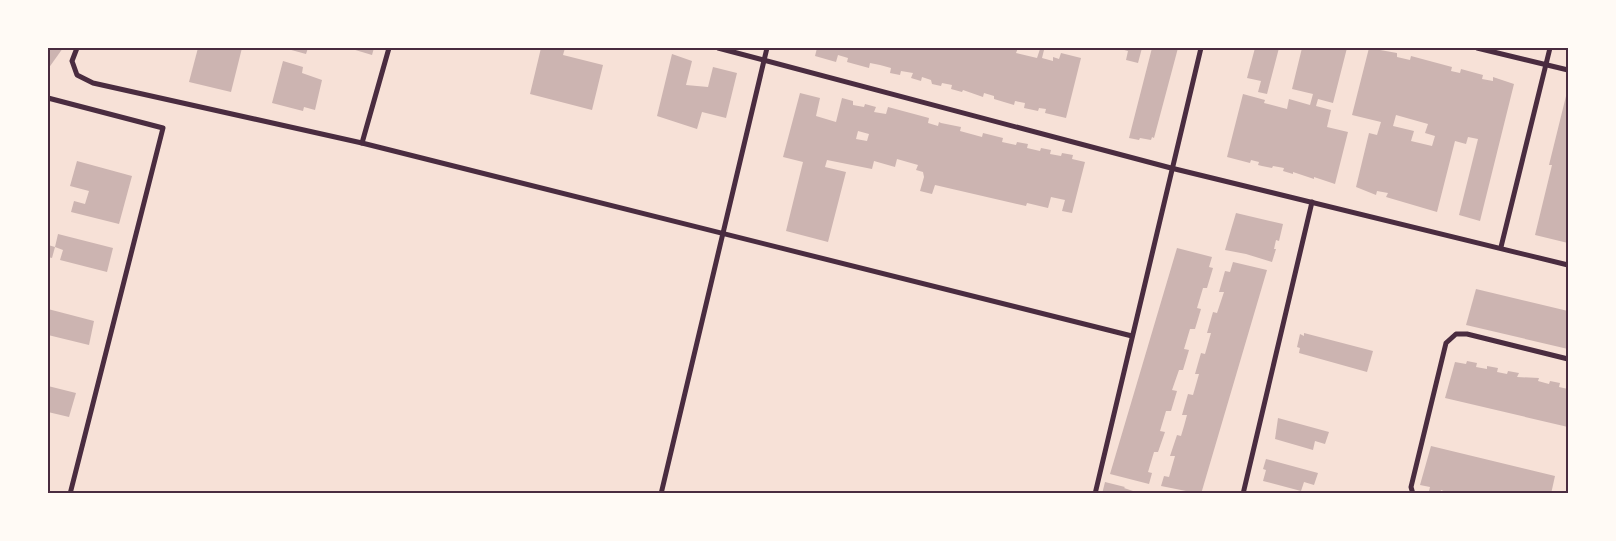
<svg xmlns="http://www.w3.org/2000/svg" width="1616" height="541" font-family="Mulish,sans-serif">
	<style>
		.building { fill: #ccb4b1; fill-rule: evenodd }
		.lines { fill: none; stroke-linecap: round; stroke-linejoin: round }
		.minor { stroke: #4a2c40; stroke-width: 5 }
		.neatline { fill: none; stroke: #4a2c40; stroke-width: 2 }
	</style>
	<rect width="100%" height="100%" fill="#f7e1d7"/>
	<!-- building -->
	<g class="building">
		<path d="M48,48H63L48,69Z"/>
		<path d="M198,48H242L231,92L189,82Z"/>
		<path d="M284,48H308L306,54Z"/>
		<path d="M352,48H374L372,55L352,49Z"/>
		<path d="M541,48H565L563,55L603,65L592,110L530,94Z"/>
		<path d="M817,48H1018L1016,53L1037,58L1040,49L1044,50L1042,58L1053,61V57L1059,59L1061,53L1081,58L1066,118L1045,113L1046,109L1039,108L1038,111L1024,108L1025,103L1015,101L1014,105L994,99V96L984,93L983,97L963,90L962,92L951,89L952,85L942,83L941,86L932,84L931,80L922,77L921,81L911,78L913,73L901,71L900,75L890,73L891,68L880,65L870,63L869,68L847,62L848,58L838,55L836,62L815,56Z"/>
		<path d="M1117,48H1142L1138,63L1126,60L1128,51Z"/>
		<path d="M1152,48H1178L1154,138L1152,137L1151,140L1140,138L1139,140L1129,138Z"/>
		<path d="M1255,48H1279L1267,94L1258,92L1261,81L1247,78Z"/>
		<path d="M1302,48H1347L1333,103L1318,99L1316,106L1331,110L1327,127L1348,132L1335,184L1314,177V179L1293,172V174L1283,171L1284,168L1273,166L1272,168L1262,166L1258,165L1259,162L1251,160L1250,163L1227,157L1243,94L1265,100L1264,103L1287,109L1289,99L1310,105L1313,94L1292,89Z"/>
		<path d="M1369,48L1397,53V57L1410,60L1411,56L1452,67L1451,71L1460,73L1461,69L1483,75L1482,79L1493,81V77L1514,84L1480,221L1459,215L1478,139L1468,137L1466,144L1455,141L1437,212L1386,197L1388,193L1377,191L1376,195L1356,187L1369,133L1377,135L1381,122L1352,115ZM1396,115L1428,124L1425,133L1435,136L1432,146L1411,141L1414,131L1393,126Z"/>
		<path d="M672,54L692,61L686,85L708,87L713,67L737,73L726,118L702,112L697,129L657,116Z"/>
		<path d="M283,61L303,67L302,73L322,80L315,110L304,107L303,111L272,103Z"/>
		<path d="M1567,92H1568V243L1535,235L1552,165H1549Z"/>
		<path d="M800,93L820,98L816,116L836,122L842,98L853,101V105L864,107L865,104L876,107L874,112L886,114L888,107L929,118L928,123L938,126L939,122L941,123L961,127L960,131L982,137L983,133L1003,138L1002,142L1016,145L1017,142L1028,144L1027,148L1040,151L1041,148L1051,150L1050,154L1061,156L1062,153L1073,155L1072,159L1085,162L1072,213L1062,211L1065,200L1051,197L1048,208L1027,203L1026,206L935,185L932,194L920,191L924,177L923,172L916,170L918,165L897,159L895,167L874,161L872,169L827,160L825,167L846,172L828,242L786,231L803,162L783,157ZM858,131L869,134L867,141L856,139Z"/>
		<path d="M77,161L132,176L119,224L71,212L74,201L85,204L89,191L70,186Z"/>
		<path d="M1236,213L1283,224L1279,241L1276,240L1274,249H1276L1272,262L1246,254L1225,250Z"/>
		<path d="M58,234L113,248L107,272L60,260L63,250L55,247Z"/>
		<path d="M48,245L55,247L52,258L48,257Z"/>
		<path d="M1177,248L1212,257L1209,267L1213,268L1207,288H1203L1197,308L1201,309L1195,329H1190L1184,349L1189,350L1183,370H1179L1172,390L1177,391L1171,411H1166L1160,431L1165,432L1158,452H1154L1148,472L1152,473L1149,484L1110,474Z"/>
		<path d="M1233,262L1267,270L1201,494L1161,486L1164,476L1169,477L1175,456H1170L1177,435L1181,436L1184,426L1187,415H1182L1188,394L1193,395L1199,374H1195L1201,353L1205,354L1211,333H1207L1213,312L1217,313L1224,292H1219L1225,271L1230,272Z"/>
		<path d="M1476,289L1568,311V349L1466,325Z"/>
		<path d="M48,309L94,321L89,345L48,335Z"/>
		<path d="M1304,333L1373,351L1367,372L1299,353L1300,348L1297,347L1300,334L1304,336Z"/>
		<path d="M1467,361L1477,363L1476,367L1487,369V366L1498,368L1497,372L1507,374L1508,371L1519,373L1517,377L1539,378L1538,381L1549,384L1550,381L1560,383L1559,387L1568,389V427L1445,398L1455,362L1466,364Z"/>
		<path d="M48,386L76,393L69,417L48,412Z"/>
		<path d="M1278,418L1329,432L1325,444L1315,441L1313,450L1275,439Z"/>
		<path d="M1431,446L1555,476L1551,494H1451L1441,490L1440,493L1429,491L1430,487L1420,485Z"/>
		<path d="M1266,459L1318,473L1314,485L1304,482L1301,491L1263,481L1266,470L1263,469Z"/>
		<path d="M1105,482L1125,487L1124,488L1142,494H1102Z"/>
	</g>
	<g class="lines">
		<!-- minor -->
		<g class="minor">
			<path d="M77,48L72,61L77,75L93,83L362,143L1132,336"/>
			<path d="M718,48L1171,168L1568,265"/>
			<path d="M1477,48L1568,70"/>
			<path d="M48,98L163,128L70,494"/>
			<path d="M362,143L389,48"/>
			<path d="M1501,247L1550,48"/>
			<path d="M661,494L767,48"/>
			<path d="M1095,494L1201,48"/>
			<path d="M1243,494L1312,202"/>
			<path d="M1413,494L1411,487L1446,343L1456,334H1467L1568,359"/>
		</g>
	</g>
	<!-- border -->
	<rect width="1616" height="541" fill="none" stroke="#fffaf5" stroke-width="98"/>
	<rect x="49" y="49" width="1518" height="443" class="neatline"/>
</svg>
